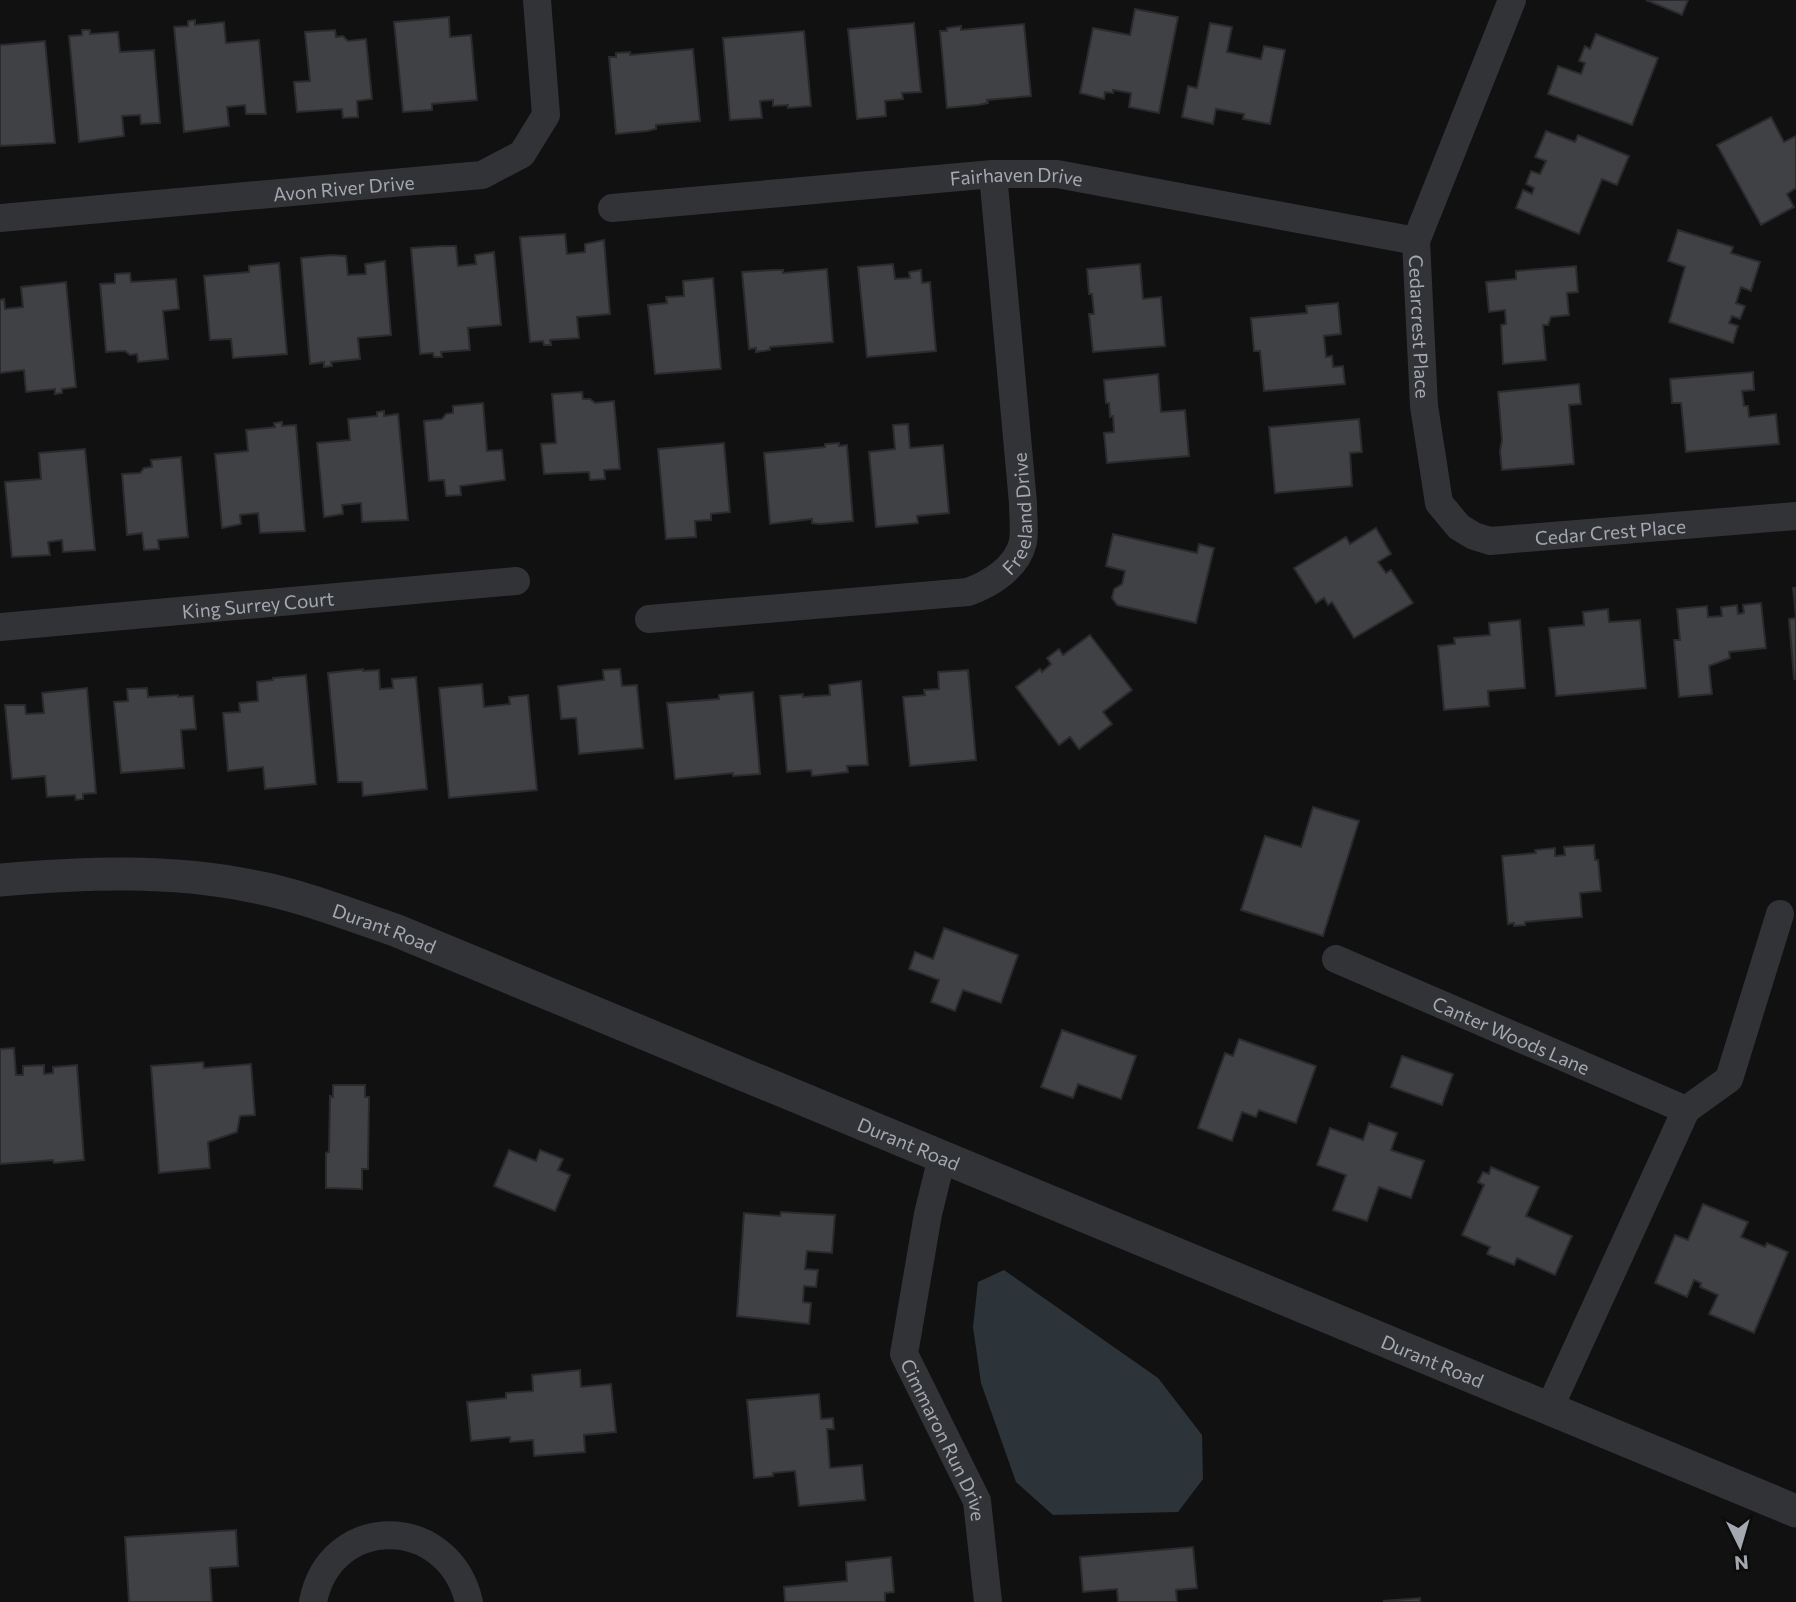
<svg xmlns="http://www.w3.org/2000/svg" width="1796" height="1602" font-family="Commissioner,sans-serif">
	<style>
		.water { fill: #2c3339 }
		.building { fill: #404145; stroke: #2b2b2e; stroke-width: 2 }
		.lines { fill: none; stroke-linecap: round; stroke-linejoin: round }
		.minor { stroke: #323337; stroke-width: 28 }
		.tertiary { stroke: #323337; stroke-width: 33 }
		.labels { text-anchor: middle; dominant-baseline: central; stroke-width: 6; stroke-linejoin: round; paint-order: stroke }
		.street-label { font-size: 19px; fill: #a4a8b1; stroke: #0c0c0d }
	</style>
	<rect width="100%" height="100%" fill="#111112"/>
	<!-- water -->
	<path class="water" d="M1004,1270L1158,1378L1202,1435L1203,1479L1178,1512L1053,1515L1016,1482L981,1383L973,1327L978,1282Z"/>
	<!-- building -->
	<g class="building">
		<path d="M1646,0H1688L1682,15Z"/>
		<path d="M1135,9L1178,17L1159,113L1129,107L1131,93L1113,90V93L1105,92L1104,99L1080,93L1093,28L1130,35Z"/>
		<path d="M449,17L450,37L471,35L477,100L432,104V110L403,112L394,22Z"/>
		<path d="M195,20V25L224,22L226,43L259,40L266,114H246L245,105L227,107L229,126L184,132L174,27L188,26V21Z"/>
		<path d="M914,23L921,92L902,93L903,99L885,101L886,116L857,119L848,29Z"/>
		<path d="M1210,23L1232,27L1227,52L1261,59L1264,46L1285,50L1270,124L1243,119L1244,114L1216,109L1213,124L1182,117L1188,86L1197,88Z"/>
		<path d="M1024,24L1031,96L987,100L988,103L978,105L947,108L940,31H947V28L961,26V30Z"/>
		<path d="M82,30H90V34L118,32L120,52L154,50L160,123L141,124L140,115L122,116L124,136L79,142L69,36L82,35Z"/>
		<path d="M335,30L336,37L343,36L348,41L366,39L372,99L357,101L358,117L343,118L342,109L297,112L294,82L310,81L305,32Z"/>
		<path d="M804,31L811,106L788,108V105L773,106V100L760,101L762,118L730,120L723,38Z"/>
		<path d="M1596,34L1658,58L1632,125L1548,94L1558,66L1581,74L1585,63L1579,61L1585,46L1590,49Z"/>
		<path d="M45,41L55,143L0,146V45Z"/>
		<path d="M693,49L700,121L656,125V129L647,131L616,134L609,57H616V53L630,52V55Z"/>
		<path d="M1771,117L1784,142L1796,136V188L1787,194L1794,207L1761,225L1717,145Z"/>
		<path d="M1546,131L1575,142L1578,135L1629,156L1617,185L1602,179L1579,234L1516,208L1523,190L1532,194L1534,188L1526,184L1531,171L1540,174L1546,161L1535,157Z"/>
		<path d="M1678,230L1733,247L1731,253L1760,262L1751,291L1741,287L1736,303L1745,306L1740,319L1732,316L1729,323L1738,326L1733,343L1669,322L1685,267L1668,261Z"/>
		<path d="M565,234L567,254L585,252V244L604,240L610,314L577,317L579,338L550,340L551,345H544L543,341L530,342L520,237Z"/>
		<path d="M441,246H456L458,266L476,264L475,255L494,252L501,325L468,328L470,350L441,352L442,357H434L433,353L420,354L411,248Z"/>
		<path d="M331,255L346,256L348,275L366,274L365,264L385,261L391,335L358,338L360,359L331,362L332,366L324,367V362L310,364L301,258Z"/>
		<path d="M279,263L287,354L233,358L231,339L210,340L204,276L249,272V266Z"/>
		<path d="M893,264L895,279L910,278L909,272L921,270L922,283L930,282L936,351L867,357L858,267Z"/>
		<path d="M1140,264L1143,299L1161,297L1165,346L1093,352L1089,314H1094L1092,294H1089L1087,269Z"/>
		<path d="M1576,266L1578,292L1567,293L1569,315L1551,317L1548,325H1543L1546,360L1503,364L1501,325L1506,324L1505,310L1489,312L1486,282L1516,279V271Z"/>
		<path d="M827,269L833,342L770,347V350L756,352V348L749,349L742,272L774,270H783V273Z"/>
		<path d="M130,273L131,282L176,279L179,309L163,311L168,359L138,362L137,354L130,355L125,351L106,352L100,284L115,283V274Z"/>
		<path d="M713,278L721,369L655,374L648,305L667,303L666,297L684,296L683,281Z"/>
		<path d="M66,282L76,387L62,389V393L55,394V389L26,392L24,370L0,373V300L4,299L5,309L23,307L21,287Z"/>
		<path d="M1338,303L1341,334L1324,336L1326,357L1332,356L1333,367L1343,366L1345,384L1264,391L1260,351H1254L1251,318L1307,313L1306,306Z"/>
		<path d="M1753,372L1754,390L1742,391L1744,406H1748L1749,417L1776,414L1779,444L1686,452L1681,403H1672L1670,379Z"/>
		<path d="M1158,374L1161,412L1185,410L1189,456L1107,463L1104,433L1114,432L1113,416L1110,417L1109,403H1106L1104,380Z"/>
		<path d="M1579,384L1581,404L1569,405L1574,464L1502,470L1500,451L1502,440L1498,392Z"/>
		<path d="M582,392L583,399H590L595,403L614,401L620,469L604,470L605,479L590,480L589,472L544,474L541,444L556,443L552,394Z"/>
		<path d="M483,403L487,451L502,450L505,480L460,486L461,495L446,496L444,480L429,481L424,421L442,419L446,414L453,413V406Z"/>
		<path d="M384,411V416L398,414L408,520L362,522L361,503L342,505L343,514L324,517L317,443L350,440L348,419L377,416V412Z"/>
		<path d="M1359,419L1362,452L1350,453L1352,486L1275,493L1269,427Z"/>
		<path d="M282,422V426L296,425L305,531L260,533L258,513L240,515L241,524L222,528L215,454L248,451L246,430L275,427L274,423Z"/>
		<path d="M908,424L910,448L943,445L949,513L917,516L918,523L876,527L869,452L895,449L893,425Z"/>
		<path d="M724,443L730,512L711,514V520L695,521L696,537L666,539L658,449Z"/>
		<path d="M839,443V446L847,445L853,521L820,524L812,523V519L770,524L764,453L825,447V444Z"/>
		<path d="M85,449L95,550L63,552L62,540L48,542L50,555L12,557L5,482L41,479L39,453Z"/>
		<path d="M181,457L188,537L158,540L159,549L144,550L142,533L127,535L122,474L140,473L144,468L152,467L151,460Z"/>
		<path d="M1376,528L1391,554L1378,562L1386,573L1391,570L1413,603L1354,638L1332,602L1328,605L1324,598L1316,603L1294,568L1346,537L1350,544Z"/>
		<path d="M1113,534L1197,553L1199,544L1214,548L1196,623L1117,605L1112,598L1114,589L1122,584L1125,571L1106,566Z"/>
		<path d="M1793,588H1796V679H1794L1789,619L1796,618Z"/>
		<path d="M1761,603L1766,648L1729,652L1730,658L1709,666L1712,694L1679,697L1674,640H1680L1677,609L1707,606L1708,617L1722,616L1721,607L1737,605L1738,614L1744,613L1743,605Z"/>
		<path d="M1608,609L1609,622L1640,620L1646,688L1556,696L1549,628L1584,625L1583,612Z"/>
		<path d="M1520,620L1525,688L1488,691L1489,706L1444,710L1438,646L1455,644L1454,638L1490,635L1489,623Z"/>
		<path d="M1090,635L1132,690L1103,712L1112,724L1079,749L1070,737L1059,745L1016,687L1040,669L1042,672L1051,664L1047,658L1059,649L1063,655Z"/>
		<path d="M363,669V671L379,670L380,689L393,688L392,679L416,677L427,789L363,796L362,782H338L328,673Z"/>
		<path d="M620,669L622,686L637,685L643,748L579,754L576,718L561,719L558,686L604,680L603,670Z"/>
		<path d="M968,670L976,760L910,766L903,697L925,695L924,690L939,689L938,672Z"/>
		<path d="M306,675L316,784L265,789L263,767L228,771L223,713L240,712L239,703L258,701L257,682L273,680V678Z"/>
		<path d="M861,681L868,765L847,766L848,772L812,776L811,770L787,772L780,696L803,694V697L830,695L829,685Z"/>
		<path d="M482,684L484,707L510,704L509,697L528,695L537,790L449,798L439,688Z"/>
		<path d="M87,688L96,793L83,794V799L76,800L75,795L47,797L45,776L12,779L5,705H25L26,714L44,713L42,693Z"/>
		<path d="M147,688L148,697L178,695V697L193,696L196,729L181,730L184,768L121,773L114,702L128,701L127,689Z"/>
		<path d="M753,692L760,774L733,776V773L675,779L667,703L719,699V695Z"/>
		<path d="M1313,807L1359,821L1323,936L1241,910L1265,836L1301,847Z"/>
		<path d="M1594,845L1595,860H1598L1601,891L1580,893L1582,917L1525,922V925L1514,926V923L1508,924L1502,856L1536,853L1535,850L1555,848V856L1565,855L1564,847Z"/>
		<path d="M944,928L1018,955L1001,1003L963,990L955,1011L931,1002L939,980L909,969L915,952L933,959Z"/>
		<path d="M1062,1030L1136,1056L1121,1099L1078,1084L1073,1098L1041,1087Z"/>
		<path d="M1239,1039L1316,1066L1296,1123L1259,1110L1256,1117L1242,1112L1232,1141L1198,1128L1225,1053L1233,1056Z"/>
		<path d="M14,1048L16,1075H23V1066L44,1065V1074L53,1073V1067L77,1065L84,1160L54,1163L53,1160L0,1164V1049Z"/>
		<path d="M1402,1056L1453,1074L1442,1105L1391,1087Z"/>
		<path d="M203,1062L204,1068L251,1064L255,1115L240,1116L237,1132L208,1142L210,1168L159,1173L151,1066Z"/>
		<path d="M333,1085H365V1097H369L368,1169H362V1189L326,1188V1153L329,1152L330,1096L333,1097Z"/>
		<path d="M1369,1123L1397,1133L1391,1150L1424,1161L1411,1198L1379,1187L1367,1221L1333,1210L1346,1175L1317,1165L1330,1128L1363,1140Z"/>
		<path d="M509,1150L536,1161L540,1150L563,1159L558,1170L570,1175L555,1211L494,1186Z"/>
		<path d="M1491,1167L1539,1187L1526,1216L1572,1236L1555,1275L1517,1258L1514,1265L1487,1254L1490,1247L1462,1235L1484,1185L1478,1182L1483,1172L1489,1174Z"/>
		<path d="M1703,1204L1748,1222L1741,1237L1765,1247L1767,1243L1788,1252L1754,1333L1709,1314L1718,1295L1700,1287L1701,1283L1694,1280L1687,1297L1655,1283L1675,1235L1688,1240Z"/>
		<path d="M781,1212L835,1215L832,1253L807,1251L805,1269L818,1270L816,1287L804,1286L803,1302L811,1303L809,1324L737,1316L744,1213L780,1216Z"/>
		<path d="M580,1370L581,1387L611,1384L616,1432L584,1435L585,1452L534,1456L533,1440L510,1442V1437L471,1441L467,1402L506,1398V1393L533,1391L532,1375Z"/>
		<path d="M819,1394L821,1419L833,1418L834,1429H827L830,1468L862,1465L865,1500L799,1506L795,1471L773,1473V1476L754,1478L747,1400Z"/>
		<path d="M236,1530L238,1566L210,1568L212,1602H129L125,1537Z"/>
		<path d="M1193,1547L1197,1588L1176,1590L1177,1602H1118L1117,1589L1083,1592L1080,1557Z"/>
		<path d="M891,1557L894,1592L885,1593V1602H785L784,1587L847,1581L846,1562Z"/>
		<path d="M1420,1598V1602L1383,1601Z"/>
	</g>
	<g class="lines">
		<!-- minor -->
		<g class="minor">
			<path id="s1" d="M1512,0L1416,241L1424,406L1439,503L1459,527L1474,536L1490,541L1796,516"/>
			<path id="s2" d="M612,208L993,174H1057L1416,241"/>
			<path id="s3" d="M0,218L482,175L522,154L546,115L537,0"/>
			<path id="s4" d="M649,619L968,592C990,584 1017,568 1023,542C1025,530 1023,516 1023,503L993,174"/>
			<path id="s5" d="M0,627L516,581"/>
			<path id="s6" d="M1336,959L1686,1110"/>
			<path id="s7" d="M942,1157L928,1214L904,1354L977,1501L988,1602"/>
			<path d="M1549,1409L1686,1110L1729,1079L1780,914"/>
			<path d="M313,1602C330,1513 448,1513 469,1602"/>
		</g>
		<!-- tertiary -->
		<path class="tertiary" id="s8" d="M0,880C84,873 168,869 251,886C300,895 348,914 395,930L1796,1511"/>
	</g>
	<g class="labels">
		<!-- street labels -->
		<g class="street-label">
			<text stroke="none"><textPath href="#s2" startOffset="406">Fairhaven Drive</textPath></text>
			<text stroke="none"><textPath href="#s3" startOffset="345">Avon River Drive</textPath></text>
			<text stroke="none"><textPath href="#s1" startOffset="345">Cedarcrest Place</textPath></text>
			<text stroke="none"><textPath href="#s4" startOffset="425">Freeland Drive</textPath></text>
			<text stroke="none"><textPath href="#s1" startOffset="709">Cedar Crest Place</textPath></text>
			<text stroke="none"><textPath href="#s5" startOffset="259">King Surrey Court</textPath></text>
			<text stroke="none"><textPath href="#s8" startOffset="392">Durant Road</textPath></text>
			<text stroke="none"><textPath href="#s6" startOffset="191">Canter Woods Lane</textPath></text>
			<text stroke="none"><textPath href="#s8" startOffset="959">Durant Road</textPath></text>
			<text stroke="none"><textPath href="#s8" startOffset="1526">Durant Road</textPath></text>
			<text stroke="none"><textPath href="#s7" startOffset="296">Cimmaron Run Drive</textPath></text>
		</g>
	</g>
	<!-- north arrow -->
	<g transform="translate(1740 1546) rotate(175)" stroke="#0c0c0d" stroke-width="5" paint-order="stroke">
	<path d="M0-5L12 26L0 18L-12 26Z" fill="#a4a8b1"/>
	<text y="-10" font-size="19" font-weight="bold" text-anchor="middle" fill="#a4a8b1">N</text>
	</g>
</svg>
